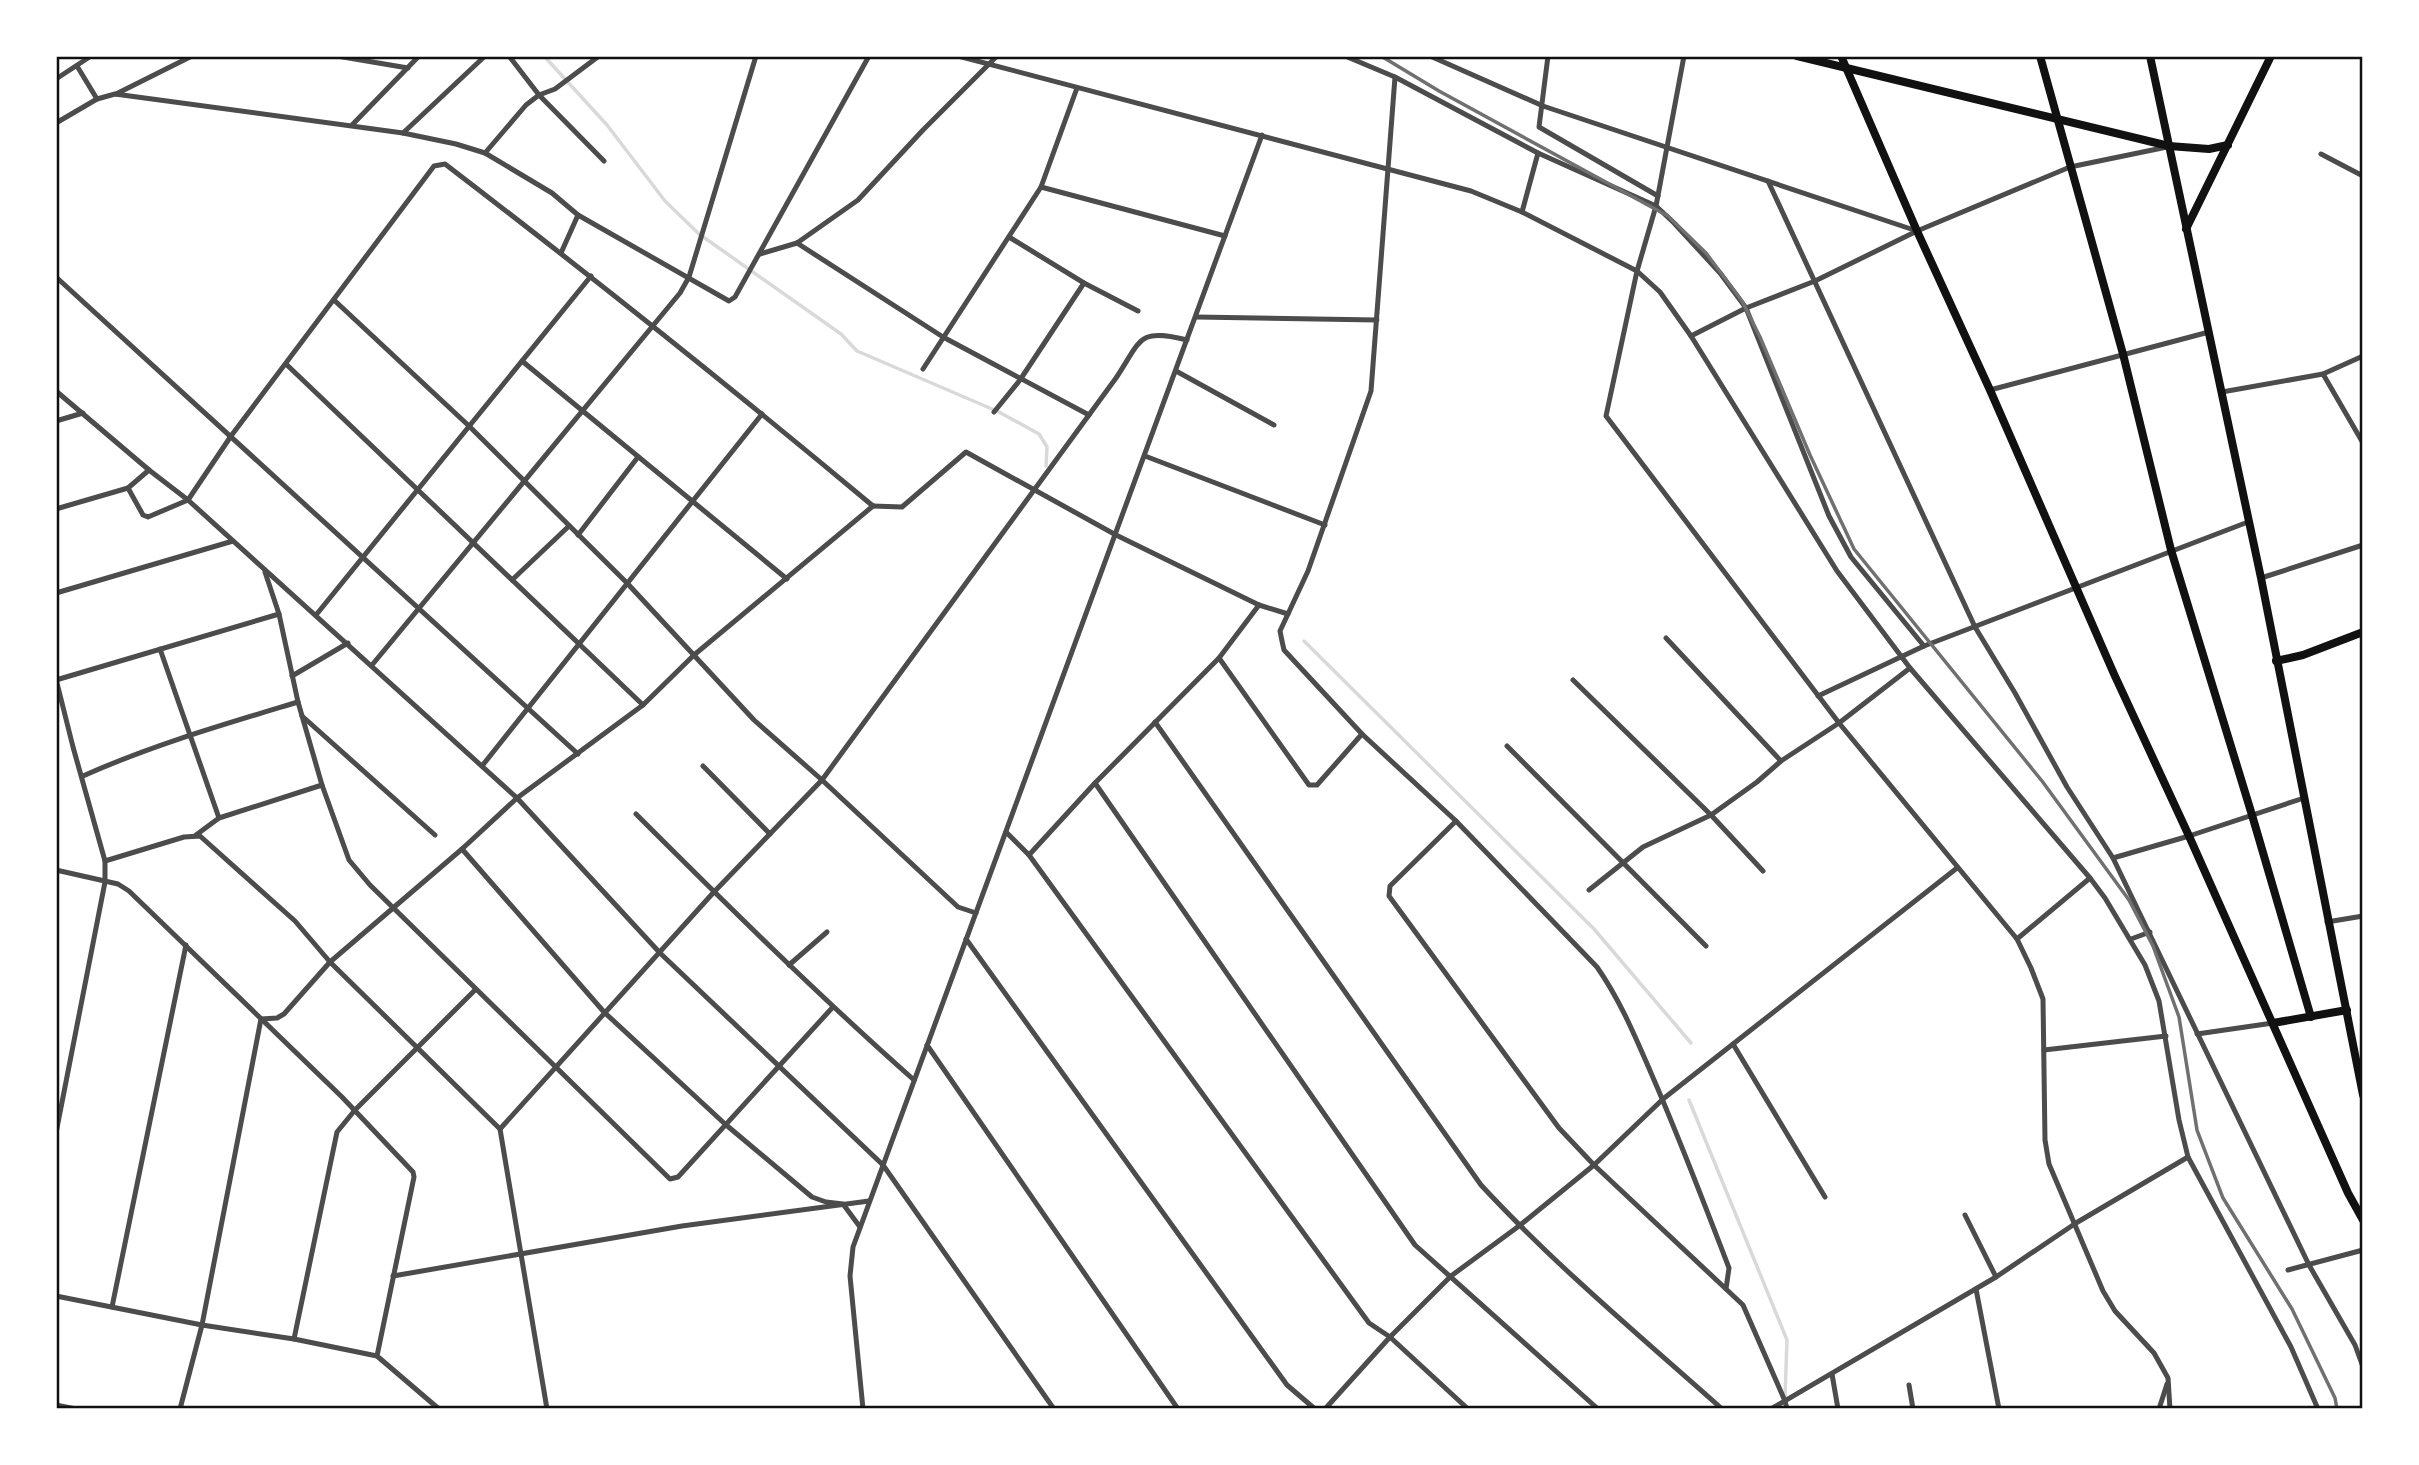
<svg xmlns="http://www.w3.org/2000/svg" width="2419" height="1465" font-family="'Roboto Condensed',sans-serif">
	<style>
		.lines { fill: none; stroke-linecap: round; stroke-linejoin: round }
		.stream { stroke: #d9d9d9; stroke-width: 3.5 }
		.minor { stroke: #4c4c4c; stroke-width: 5 }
		.secondary { stroke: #111; stroke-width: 8 }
		.rail { stroke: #707070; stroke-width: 3.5 }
		.neatline { fill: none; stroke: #111; stroke-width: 2.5 }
	</style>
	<rect width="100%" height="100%" fill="#fff"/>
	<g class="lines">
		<!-- stream -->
		<g class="stream">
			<path d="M544,56L607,125L665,201L699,234L841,334L857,351L999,412L1039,434L1047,447L1046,466"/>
			<path d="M1304,641L1594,929L1691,1043"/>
			<path d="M1689,1100L1787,1340L1785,1397"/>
		</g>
		<!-- minor -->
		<g class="minor">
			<path d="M337,56L408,68"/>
			<path d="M509,56L539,95L604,161"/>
			<path d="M958,56L1471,191L1522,212L1637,271L1660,292L1691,336L1837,571L1910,668L2090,878L2105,898L2145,965L2159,1001L2179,1120L2188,1157L2291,1347L2318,1409"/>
			<path d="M1345,56L1395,77L1538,153L1656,206L1674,223L1720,273L1746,308L1829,516L1851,557L1924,646"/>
			<path d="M1430,56L1543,106L1917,231"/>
			<path d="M1548,56L1539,127L1658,196"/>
			<path d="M1684,56L1656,206L1637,271L1606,416L1839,723L2017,939L2031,968L2043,999L2045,1140L2049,1164L2103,1291L2115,1311L2154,1353L2168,1378L2170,1409"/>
			<path d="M77,66L97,99"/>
			<path d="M1395,77L1371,391L1308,571L1280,631L1282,641L1284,650L1362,734L1456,821L1597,967C1620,1000 1635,1036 1651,1073C1679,1137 1704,1203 1729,1268L1726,1289L1743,1305L1785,1401L1787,1409"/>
			<path d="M56,79L91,56"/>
			<path d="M116,94L192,56"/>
			<path d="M56,123L97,99L115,94L403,133L456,144L485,153L552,193L578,215L729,301L735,297L869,56"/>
			<path d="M352,125L419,56"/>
			<path d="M403,133L485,56"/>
			<path d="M485,153L526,105L539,95L555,89L599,56"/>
			<path d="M2321,154L2363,176"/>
			<path d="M1768,181L1975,627L2015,693L2067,787L2113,858L2309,1265L2355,1345L2363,1367"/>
			<path d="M1041,187L1225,236"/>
			<path d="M1522,212L1538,153"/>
			<path d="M1009,237L1084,283L1138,311"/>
			<path d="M797,243L943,337L1089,415"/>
			<path d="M561,253L578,215"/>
			<path d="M760,254L797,243L858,200L923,130L997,56"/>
			<path d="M56,277L578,754"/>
			<path d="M334,300L469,426L627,583L754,720L822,780L958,907L976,913"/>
			<path d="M1196,317L1377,320"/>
			<path d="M1691,336L1746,308L1815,281L1917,231L2070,167L2167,147"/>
			<path d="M522,361L787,579"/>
			<path d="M286,364L643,705"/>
			<path d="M923,369L1041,187L1077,88"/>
			<path d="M1176,371L1274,425"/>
			<path d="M2323,374L2363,443"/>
			<path d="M1990,390L2209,332"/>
			<path d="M56,391L149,470L188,500L517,798L660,953L883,1165L1054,1409"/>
			<path d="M2222,392L2323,374L2363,356"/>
			<path d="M994,412L1020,380L1084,283"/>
			<path d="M56,421L83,413"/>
			<path d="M1145,456L1325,525"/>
			<path d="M128,488L143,515L148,517L188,500L231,436L434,166L445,164C590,275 733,389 873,506"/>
			<path d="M873,506L902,507L966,452L1116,535L1259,605L1288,614"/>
			<path d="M56,509L128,488L149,470"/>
			<path d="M578,535L638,457"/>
			<path d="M265,572L279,614L298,702L322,785L349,860L370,885L670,1179L678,1177L832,1008"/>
			<path d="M2261,578L2363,545"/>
			<path d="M512,580L569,526"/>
			<path d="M56,593L233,541"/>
			<path d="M316,615L591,276"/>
			<path d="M1666,638L1781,761"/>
			<path d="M160,649L219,818"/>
			<path d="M1219,658L1309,785H1317L1362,734"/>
			<path d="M372,665L680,293L689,277L756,56"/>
			<path d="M292,676L348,643"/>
			<path d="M56,679L73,747L105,861V882L56,1133"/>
			<path d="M56,680L279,614"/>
			<path d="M1573,680L1711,815L1763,871"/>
			<path d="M1818,696L1924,646L2248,522"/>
			<path d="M302,716L435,835"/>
			<path d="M1155,722L1481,1185C1556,1266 1640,1336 1722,1409"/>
			<path d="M1507,746L1706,946"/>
			<path d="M482,766L762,414"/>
			<path d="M703,766L770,834"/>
			<path d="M83,776C152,745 225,724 298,702"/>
			<path d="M1095,783L1415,1245L1598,1409"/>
			<path d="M636,814C727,905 818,995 914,1080"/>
			<path d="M1456,821L1390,886L1389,896L1559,1128L1594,1165L1726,1289"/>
			<path d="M1006,832L1029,855L1369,1323L1390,1337L1468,1409"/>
			<path d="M196,835L219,818L322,785"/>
			<path d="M462,849L604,1012L725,1124L812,1197L826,1202L843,1204L860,1227"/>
			<path d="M1029,855L1095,783L1219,658L1259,605"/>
			<path d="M2113,858L2189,836L2304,798"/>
			<path d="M105,861L184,837L200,836L295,921L330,962L500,1129L547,1409"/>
			<path d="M56,870L118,884L129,891L342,1097L413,1172L414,1177L377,1356"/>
			<path d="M1589,890L1643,847L1711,815L1757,782L1781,761L1839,723L1910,668"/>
			<path d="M2327,922L2363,916"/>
			<path d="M966,939L1287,1385L1315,1409"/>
			<path d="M2017,939L2090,878"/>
			<path d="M2131,939L2150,932"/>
			<path d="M789,965L827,932"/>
			<path d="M2197,1034L2273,1023"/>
			<path d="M1733,1044L1825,1197"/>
			<path d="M927,1045L1178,1409"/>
			<path d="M2044,1050L2166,1036"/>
			<path d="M500,1129L713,893L822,780L1116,378C1142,339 1137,328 1187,340"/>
			<path d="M1965,1215L1996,1277"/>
			<path d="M2288,1270L2363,1250"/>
			<path d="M393,1276L682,1226L869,1201"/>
			<path d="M1976,1289L1999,1409"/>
			<path d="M56,1296L202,1325L294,1339L377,1356L439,1409"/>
			<path d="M112,1307L186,945"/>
			<path d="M294,1339L337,1132L355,1110L475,990"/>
			<path d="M1832,1374L1838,1409"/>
			<path d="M1909,1385L1913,1409"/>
			<path d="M56,1405L76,1409"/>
			<path d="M180,1409L202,1325L261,1019L277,1018L284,1014L330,962L462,849L517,798L643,705L694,655L873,506"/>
			<path d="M863,1409L850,1276L853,1247L1262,135"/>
			<path d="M1325,1409L1390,1337L1451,1276L1519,1226L1594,1165L1663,1099L1957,868"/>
			<path d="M1771,1409L1996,1277L2076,1223L2188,1157"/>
			<path d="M2159,1409L2167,1384"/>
		</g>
		<!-- secondary -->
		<g class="secondary">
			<path d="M1797,56L2169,146L2209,149L2228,145"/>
			<path d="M1841,56L1917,231L1990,390L2114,674L2189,836L2348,1193L2363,1220"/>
			<path d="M2040,56L2123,354L2171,550L2252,815L2311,1017"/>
			<path d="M2150,56L2261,578L2363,1095"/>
			<path d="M2186,229L2271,56"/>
			<path d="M2276,661L2303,655L2363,632"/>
			<path d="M2273,1023L2347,1010"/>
		</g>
		<!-- rail -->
		<path class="rail" d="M1381,56L1439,91L1668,216L1706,253L1742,301L1760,337L1810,455L1854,549L2042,781L2129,900L2153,946L2179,1017L2197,1130L2223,1198L2292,1309L2335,1398L2337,1409"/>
	</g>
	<!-- border -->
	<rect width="2419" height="1465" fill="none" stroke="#ffffff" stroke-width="116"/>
	<rect x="58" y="58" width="2303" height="1349" class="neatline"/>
</svg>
